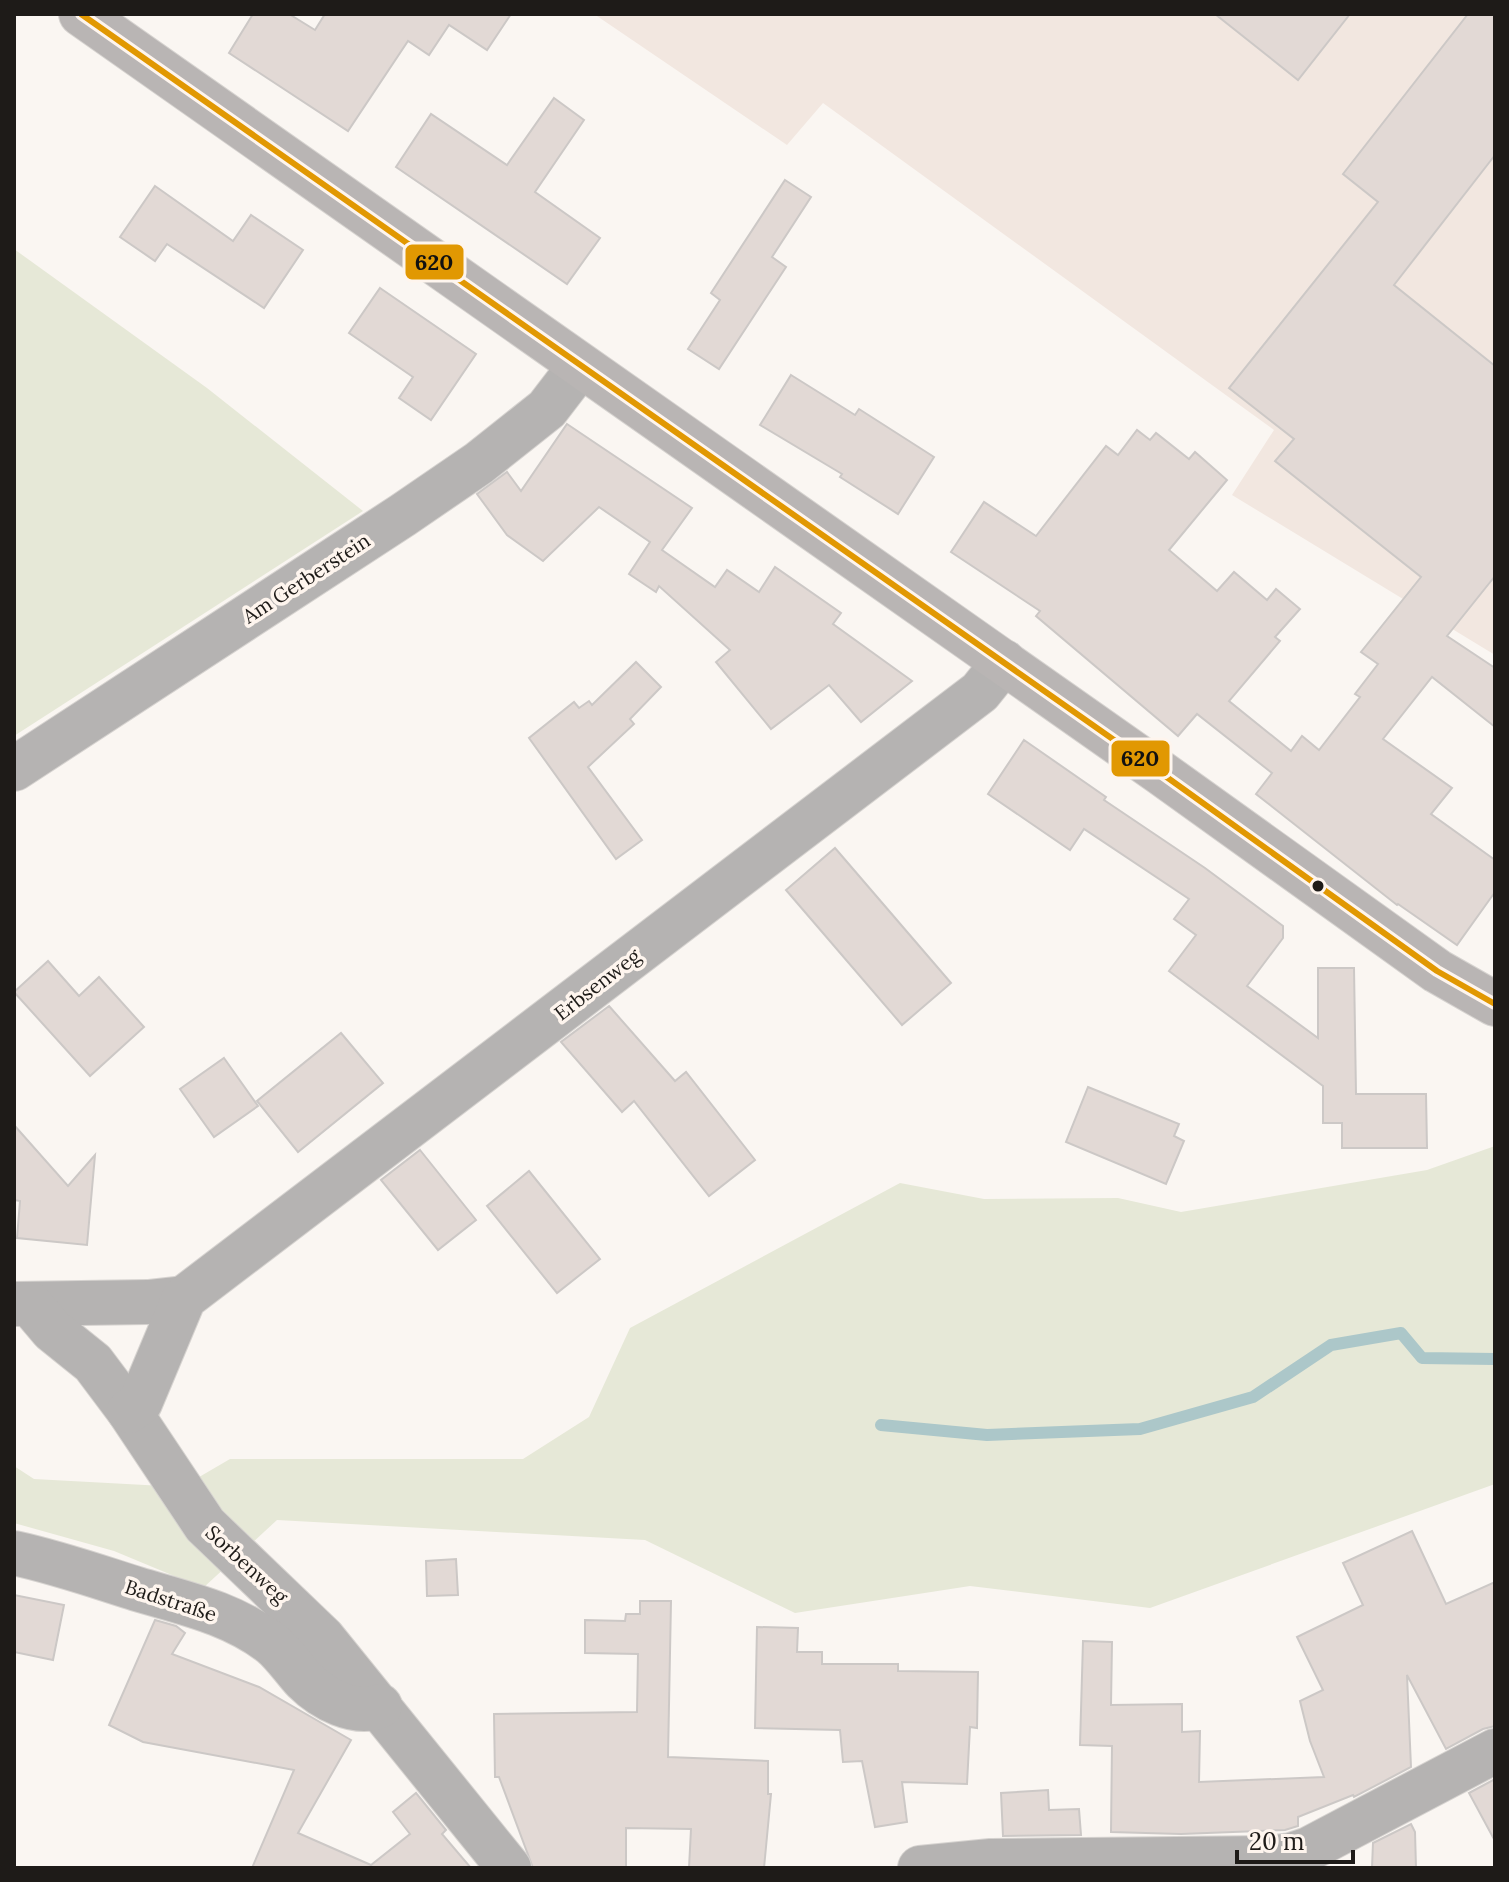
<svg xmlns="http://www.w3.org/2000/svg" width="1509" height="1882" font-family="Lora,serif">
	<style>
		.built { fill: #f2e7e0 }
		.green { fill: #e6e8d7 }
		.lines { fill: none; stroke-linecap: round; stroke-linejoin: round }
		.stream { stroke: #acc7c9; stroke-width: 12 }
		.building { fill: #e2d9d5; stroke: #ccc8c6; stroke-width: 2 }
		.minor-casing { stroke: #d6d3d0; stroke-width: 46 }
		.major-casing { stroke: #d6d3d0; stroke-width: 46 }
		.minor { stroke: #b5b3b2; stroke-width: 44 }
		.major { stroke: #b9b5b4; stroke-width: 44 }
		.bus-1-casing { stroke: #fef5ee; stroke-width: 12 }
		.bus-1 { stroke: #e19802; stroke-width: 6 }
		.bus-dot { fill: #1e1b18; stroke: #fef5ee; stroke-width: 3 }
		.labels { text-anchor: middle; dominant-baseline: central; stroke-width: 7; stroke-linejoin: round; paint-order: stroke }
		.street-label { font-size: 20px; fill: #1e1b18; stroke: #fef5ee }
		.line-badge { stroke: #fef5ee; stroke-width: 3 }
		.pale-badge-label { font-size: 22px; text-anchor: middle; font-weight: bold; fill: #111 }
	</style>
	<rect width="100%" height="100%" fill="#faf6f2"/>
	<!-- built -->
	<path class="built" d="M594,14H1495V655L1232,495L1274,430L823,103L787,145Z"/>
	<!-- green -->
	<g class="green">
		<path d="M14,249L207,388L363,511L14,736Z"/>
		<path d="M1495,1146V1484L1150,1608L970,1586L795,1613L645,1540L277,1520L203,1588L114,1551L14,1523V1466L34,1479L182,1487L230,1459H523L589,1417L630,1328L900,1183L984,1199L1118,1198L1181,1212L1427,1170Z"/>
	</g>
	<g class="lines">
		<!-- stream -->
		<path class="stream" d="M881,1425L987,1435L1140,1429L1253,1397L1331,1345L1401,1333L1422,1358L1495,1359"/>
	</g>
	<!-- building -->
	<g class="building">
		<path d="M253,14H289L315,30L325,14H511L487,50L449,25L429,55L408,41L348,131L229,53Z"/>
		<path d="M1215,14H1350L1298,80Z"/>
		<path d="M1468,14H1495V155L1394,285L1495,366V576L1447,636L1495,668V727L1432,677L1383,739L1452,788L1431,814L1495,860V892L1457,945L1398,904L1397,905L1256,794L1272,773L1197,714L1178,736L1036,616L1040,611L951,552L984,502L1036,536L1106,446L1118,455L1137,430L1150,440L1156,433L1189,459L1195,452L1227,480L1169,550L1217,591L1234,572L1267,600L1276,589L1300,609L1275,637L1280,641L1229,701L1291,751L1302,736L1319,750L1360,697L1355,694L1378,664L1361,652L1421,577L1275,461L1294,439L1229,388L1378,202L1343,174Z"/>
		<path d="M554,98L584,120L535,192L600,238L567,284L396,167L431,114L507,165Z"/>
		<path d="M785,180L811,197L772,257L786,267L719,369L688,349L720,300L711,293Z"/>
		<path d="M155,186L233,241L251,215L303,250L264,308L167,244L155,261L120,237Z"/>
		<path d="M380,288L476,354L431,420L399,398L413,377L349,333Z"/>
		<path d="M791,375L855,415L859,409L934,457L898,514L840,477L842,474L760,425Z"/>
		<path d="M567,424L692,508L662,550L715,587L727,570L759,592L775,567L841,613L833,624L912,681L861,722L829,685L771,729L716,662L730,650L659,586L656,592L629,574L650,542L599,507L543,561L507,535L477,494L507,472L521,491Z"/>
		<path d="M636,662L661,687L630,719L634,724L588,767L642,840L616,859L529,738L574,702L579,708L589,701L592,705Z"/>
		<path d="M1024,740L1106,797L1104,800L1205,868L1283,926V938L1247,986L1318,1038V968H1354L1356,1094H1426L1427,1148H1342V1123H1323V1086L1169,971L1196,935L1174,919L1189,899L1084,829L1070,850L988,794Z"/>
		<path d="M835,848L951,983L902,1025L786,890Z"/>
		<path d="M48,961L79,996L99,977L144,1027L90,1076L14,992Z"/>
		<path d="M609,1006L675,1081L686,1072L755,1160L709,1196L634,1101L622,1112L561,1042Z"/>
		<path d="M341,1033L383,1083L298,1152L257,1101Z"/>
		<path d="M224,1058L258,1106L214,1137L180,1089Z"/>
		<path d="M1088,1087L1179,1124L1174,1136L1184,1141L1166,1184L1066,1142Z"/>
		<path d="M14,1125L68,1186L95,1155L87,1245L17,1238L20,1201L14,1200Z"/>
		<path d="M420,1150L476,1220L438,1250L381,1180Z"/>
		<path d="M529,1171L600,1259L557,1293L487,1206Z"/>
		<path d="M1412,1531L1446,1604L1495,1582V1726L1483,1729L1446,1749L1407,1675L1411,1767L1354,1797L1353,1795L1298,1817V1826L1285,1830L1181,1834L1111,1832L1112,1746L1080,1745L1083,1641L1112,1642L1111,1705L1182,1704V1732L1200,1731L1199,1782L1324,1777L1310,1741L1300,1701L1323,1690L1297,1637L1363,1605L1343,1563Z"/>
		<path d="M456,1559L458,1595L427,1596L426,1561Z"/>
		<path d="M14,1595L64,1605L53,1660L14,1652Z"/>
		<path d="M640,1601H671L668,1757L768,1761V1794H771L764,1868H689L691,1829L626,1828V1868H533L499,1777H495L494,1714L637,1712L638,1654L585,1653V1620L625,1621L626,1614H640Z"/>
		<path d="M155,1620L176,1626L185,1633L172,1654L259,1687L351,1740L298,1833L371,1865L410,1834L393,1812L416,1793L446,1830L442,1834L471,1868H252L294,1770L143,1742L109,1725Z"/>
		<path d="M757,1627L798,1628L797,1652H822V1664H898V1671L978,1672L977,1728L970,1727L967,1784L902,1782L907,1822L875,1827L862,1761L843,1762L840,1730L755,1728Z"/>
		<path d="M1495,1779V1841L1469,1793Z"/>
		<path d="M1048,1790L1049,1810L1079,1809L1081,1835L1003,1836L1001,1793Z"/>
		<path d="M1411,1824L1415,1832L1416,1868H1372L1373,1843Z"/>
	</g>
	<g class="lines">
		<!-- minor casing -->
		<g class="minor-casing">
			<g id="minor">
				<path d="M14,769L403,515L479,463L547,409L580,366"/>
				<path d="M14,1304L148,1302L184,1298"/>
				<path d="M30,1304L52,1330L93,1363L129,1411L205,1525L323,1638L509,1868"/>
				<path d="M129,1411L140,1403L184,1298L980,692L1004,662"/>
				<path d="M14,1553C56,1562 96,1576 137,1589C184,1603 232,1613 272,1644C284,1654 293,1668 304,1680C323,1699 355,1716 380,1706"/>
				<path d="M920,1868L991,1861L1267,1858L1291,1855L1309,1849L1495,1751"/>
			</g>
		</g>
		<!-- major casing -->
		<g class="major-casing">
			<path id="major" d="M81,14L1161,773L1437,971L1495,1004"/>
		</g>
		<!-- minor -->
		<use href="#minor" class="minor"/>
		<!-- major -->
		<use href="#major" class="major"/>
		<!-- bus-1 casing -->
		<g class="bus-1-casing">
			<path id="bus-1" d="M81,14L1161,773L1437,971L1495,1004"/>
		</g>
		<!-- bus-1 -->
		<use href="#bus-1" class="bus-1"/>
	</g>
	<!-- markers -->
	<circle class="bus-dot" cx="1318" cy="886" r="7"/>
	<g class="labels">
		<!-- street labels -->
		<g class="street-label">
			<text transform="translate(306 578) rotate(-33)">Am Gerberstein</text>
			<text transform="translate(597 984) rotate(-38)">Erbsenweg</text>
			<text transform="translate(247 1564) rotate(43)">Sorbenweg</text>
			<text transform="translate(171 1600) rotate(18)">Badstraße</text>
		</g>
	</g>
	<g class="line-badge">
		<rect x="404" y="243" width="61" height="38" rx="8" fill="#e19802"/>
		<rect x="1110" y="739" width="61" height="39" rx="8" fill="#e19802"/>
	</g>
	<g class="pale-badge-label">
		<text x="434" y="270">620</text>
		<text x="1140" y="766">620</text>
	</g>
	<!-- border -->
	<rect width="1509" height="1882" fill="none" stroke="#1e1b18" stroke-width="32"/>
	<!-- scale -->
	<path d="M1237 1850v12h116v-12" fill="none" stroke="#1e1b18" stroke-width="4"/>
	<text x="1249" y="1850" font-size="24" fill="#1e1b18" stroke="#fef5ee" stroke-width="6" paint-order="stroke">20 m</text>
</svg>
